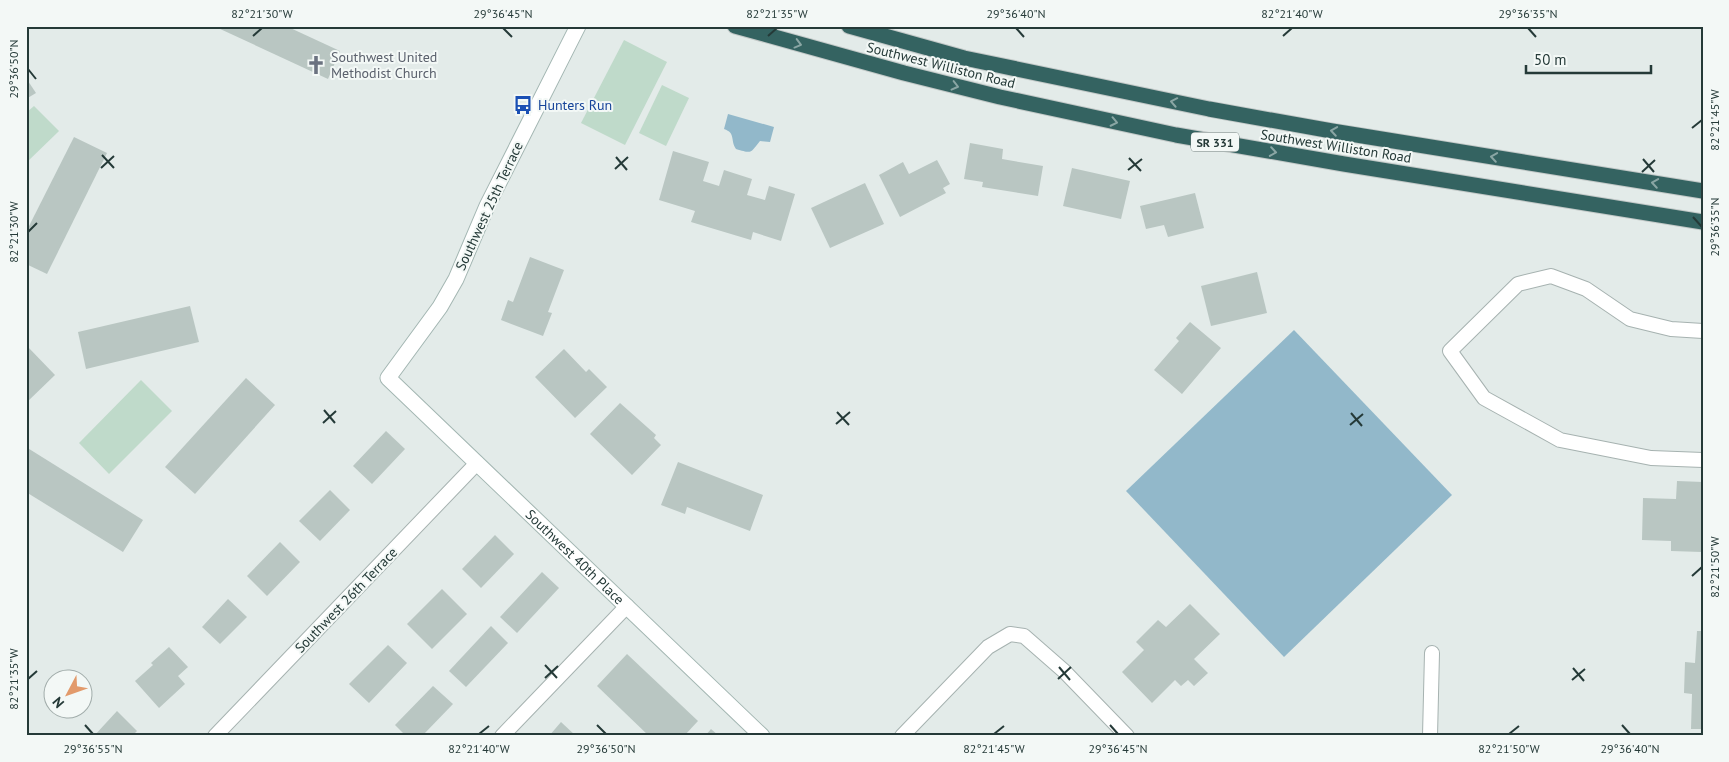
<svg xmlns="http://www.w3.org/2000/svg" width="1729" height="762" font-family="'PT Sans',sans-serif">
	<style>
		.green { fill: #bfdaca }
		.water { fill: #92b8ca }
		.building { fill: #b9c6c2 }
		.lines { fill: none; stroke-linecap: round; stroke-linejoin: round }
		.street-casing { stroke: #a6b2b0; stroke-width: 16 }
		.secondary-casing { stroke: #a3b6b2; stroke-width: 17 }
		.highway-casing { stroke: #c2c8c7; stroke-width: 17 }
		.street { stroke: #fff; stroke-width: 14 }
		.secondary { stroke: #fff; stroke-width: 15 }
		.highway { stroke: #346361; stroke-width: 15 }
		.oneway { stroke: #8aa6a4 }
		.ticks { fill: none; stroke: #253a38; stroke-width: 2 }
		.labels { text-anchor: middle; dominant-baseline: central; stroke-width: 4; stroke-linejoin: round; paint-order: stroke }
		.shield { fill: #f3f8f6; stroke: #637371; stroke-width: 1 }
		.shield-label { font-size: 12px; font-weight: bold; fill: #253a38 }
		.worship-label { font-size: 14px; fill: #5b616d; stroke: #f3f8f6; text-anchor: start }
		.street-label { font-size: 14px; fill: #253a38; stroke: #f3f8f6 }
		.transit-label { font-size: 14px; fill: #164399; stroke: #f3f8f6; text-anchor: start }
		.neatline { fill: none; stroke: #253a38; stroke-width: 2 }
		.ticks-label { font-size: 12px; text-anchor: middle; fill: #253a38 }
	</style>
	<rect width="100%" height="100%" fill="#e3ebe9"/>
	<!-- green -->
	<g class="green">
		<path d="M624,40L667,62L625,145L581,123Z"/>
		<path d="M662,85L689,98L666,146L639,133Z"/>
		<path d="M34,106L59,131L26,163V113Z"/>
		<path d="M141,380L172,411L109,474L79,443Z"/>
	</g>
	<!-- water -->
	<g class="water">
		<path d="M728,114L774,127L770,142L760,141C750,153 753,154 736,149C730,140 736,133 724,129Z"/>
		<path d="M1294,330L1452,495L1284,657L1126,491Z"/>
	</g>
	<!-- building -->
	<g class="building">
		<path d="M219,26H286L340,51L328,79L218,28Z"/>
		<path d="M26,78L36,93L26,99Z"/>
		<path d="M74,137L107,153L47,274L26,264V232Z"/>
		<path d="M970,143L1003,149L1002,159L1043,166L1038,196L982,187L983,182L964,179Z"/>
		<path d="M673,151L709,162L703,181L719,186L724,170L752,179L747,195L765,200L769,186L795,194L781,241L753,232L751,240L691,222L695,211L659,200Z"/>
		<path d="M937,160L950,184L943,188L946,193L900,217L879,175L903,162L909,174Z"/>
		<path d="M1072,168L1130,181L1121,219L1063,206Z"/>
		<path d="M865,183L884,224L830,248L811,208Z"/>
		<path d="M1195,193L1204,228L1168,237L1164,225L1146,229L1140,206Z"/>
		<path d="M530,257L564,270L548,312L552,313L543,336L501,320L508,300L513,302Z"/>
		<path d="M1257,272L1267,313L1211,326L1201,286Z"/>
		<path d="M190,306L199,342L86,369L78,332Z"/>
		<path d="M1190,322L1221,348L1182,394L1154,370L1179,341L1176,338Z"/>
		<path d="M27,346L55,375L26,403V347Z"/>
		<path d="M564,349L586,372L589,369L607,387L575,418L535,377Z"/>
		<path d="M246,378L275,405L195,494L165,467Z"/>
		<path d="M620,403L656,435L654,438L661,445L632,475L590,434Z"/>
		<path d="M386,431L405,449L372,484L353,466Z"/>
		<path d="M26,447L143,520L123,552L26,492Z"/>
		<path d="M678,462L763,495L750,531L687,507L685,514L661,505Z"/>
		<path d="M1677,481L1703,482L1702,552L1671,551V541L1642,540L1643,498L1676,499Z"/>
		<path d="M330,490L350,510L320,541L299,521Z"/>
		<path d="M495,535L514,554L481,588L462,569Z"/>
		<path d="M280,542L300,562L267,596L247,576Z"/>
		<path d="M542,572L559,588L517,633L500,617Z"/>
		<path d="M442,589L467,614L432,649L407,624Z"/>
		<path d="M228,599L247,617L220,644L202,627Z"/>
		<path d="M1190,604L1220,634L1194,659L1208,673L1194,686L1188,680L1181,686L1175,680L1152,703L1122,672L1144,650L1136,642L1158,620L1166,627Z"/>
		<path d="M491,626L508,643L466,687L449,671Z"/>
		<path d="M1697,631H1703V729H1691L1692,694L1684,693L1685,662L1695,663Z"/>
		<path d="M388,645L407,663L369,703L349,684Z"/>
		<path d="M169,647L188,667L178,676L185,684L159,708L135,681L153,665L151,663Z"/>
		<path d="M627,654L698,721L684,736H649L597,686Z"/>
		<path d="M433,686L453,704L422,736H406L395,725Z"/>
		<path d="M117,711L137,731L132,736H94Z"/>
		<path d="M561,722L576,736H549Z"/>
		<path d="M711,729L719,736H705Z"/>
	</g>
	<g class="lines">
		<!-- street casing -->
		<g class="street-casing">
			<g id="street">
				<path d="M1703,331L1671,329L1630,319L1586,289L1551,276L1518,284L1450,351L1484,398L1560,440L1651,458L1703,460"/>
				<path d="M215,736L477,463"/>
				<path d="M502,736L627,606"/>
				<path d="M902,736L988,647L1010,634L1024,636L1064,671L1127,736"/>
				<path d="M1430,736L1432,653"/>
			</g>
		</g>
		<!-- secondary casing -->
		<g class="secondary-casing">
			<g id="secondary">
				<path id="s1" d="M578,26L487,206L456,279L440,307L388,378L762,736"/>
			</g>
		</g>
		<!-- highway casing -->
		<g class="highway-casing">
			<g id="highway">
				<path d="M735,26L904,73L1000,97L1176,135L1344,164L1703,222"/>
				<path d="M849,26L964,58L1209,109L1332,131L1703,191"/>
			</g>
		</g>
		<!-- street -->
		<use href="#street" class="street"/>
		<!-- secondary -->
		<use href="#secondary" class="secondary"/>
		<!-- highway -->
		<use href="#highway" class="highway"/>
	</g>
	<!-- one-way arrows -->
	<defs><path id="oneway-chevron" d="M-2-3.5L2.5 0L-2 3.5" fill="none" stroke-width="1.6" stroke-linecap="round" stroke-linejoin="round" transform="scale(1.25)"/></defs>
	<g class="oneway">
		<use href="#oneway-chevron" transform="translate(798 44) rotate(15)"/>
		<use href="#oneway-chevron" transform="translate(955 86) rotate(14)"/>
		<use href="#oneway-chevron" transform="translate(1174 102) rotate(-169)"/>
		<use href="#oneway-chevron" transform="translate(1114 122) rotate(12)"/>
		<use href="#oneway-chevron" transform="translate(1334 131) rotate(-171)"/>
		<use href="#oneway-chevron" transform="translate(1273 152) rotate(9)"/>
		<use href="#oneway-chevron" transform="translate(1494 157) rotate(-171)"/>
		<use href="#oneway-chevron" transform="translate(1655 183) rotate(-171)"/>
	</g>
	<!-- ticks -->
	<path class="ticks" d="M503,28L512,37M1016,28L1024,37M1528,28L1536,37M253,36L262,28M768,36L777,28M1283,36L1292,28M28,69L36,79M1692,128L1702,120M102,155L114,168M616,157L627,170M1129,158L1141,171M1643,159L1654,172M101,168L114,156M615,169L628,157M1128,170L1142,159M1642,172L1655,160M1693,217L1702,227M28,232L37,223M324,410L335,423M837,412L849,425M1351,413L1362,426M323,423L336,411M836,424L850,412M1350,425L1363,414M1692,576L1702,567M545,665L557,678M1059,667L1070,680M1573,668L1584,681M545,678L558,666M28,679L37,671M1058,679L1071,667M1572,680L1585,669M85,725L93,734M597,725L606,734M1110,725L1118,734M1622,725L1630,734M479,734L489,726M994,734L1004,726M1509,734L1519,726"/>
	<!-- icons -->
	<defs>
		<g id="church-bare" transform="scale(1.5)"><path d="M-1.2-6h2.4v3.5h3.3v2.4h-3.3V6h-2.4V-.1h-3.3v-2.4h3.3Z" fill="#6b7280" stroke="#f3f8f6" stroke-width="2.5" paint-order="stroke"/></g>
		<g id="bus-bare" transform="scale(1.5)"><path d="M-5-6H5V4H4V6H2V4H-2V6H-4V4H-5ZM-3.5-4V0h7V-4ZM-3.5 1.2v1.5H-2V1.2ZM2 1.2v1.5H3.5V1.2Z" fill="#1a4fb4" stroke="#f3f8f6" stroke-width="2.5" paint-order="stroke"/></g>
	</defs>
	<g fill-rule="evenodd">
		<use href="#church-bare" x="316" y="65"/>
		<use href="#bus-bare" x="523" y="105"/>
	</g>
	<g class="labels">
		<!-- shield labels -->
		<rect class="shield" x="1191" y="132.5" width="48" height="19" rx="4"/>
		<g class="shield-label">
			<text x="1215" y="142">SR 331</text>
		</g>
		<!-- worship labels -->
		<g class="worship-label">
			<text x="331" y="57">Southwest United<tspan x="331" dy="16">Methodist Church</tspan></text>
		</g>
		<!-- street labels -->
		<g class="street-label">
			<text transform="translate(941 65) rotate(14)">Southwest Williston Road</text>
			<text transform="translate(1336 146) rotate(9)">Southwest Williston Road</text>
			<text transform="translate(489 206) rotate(-65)">Southwest 25th Terrace</text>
			<text stroke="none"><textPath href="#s1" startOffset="660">Southwest 40th Place</textPath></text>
			<text transform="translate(346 600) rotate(-46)">Southwest 26th Terrace</text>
		</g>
		<!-- transit labels -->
		<g class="transit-label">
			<text x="538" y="105">Hunters Run</text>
		</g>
	</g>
	<!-- border -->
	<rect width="1729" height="762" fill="none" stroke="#f3f8f6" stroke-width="55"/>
	<!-- north arrow -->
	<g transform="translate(68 694) rotate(229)"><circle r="24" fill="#f3f8f6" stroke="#a1acaa"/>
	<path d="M0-4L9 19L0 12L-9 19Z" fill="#e29a6b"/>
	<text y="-8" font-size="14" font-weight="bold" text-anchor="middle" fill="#253a38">N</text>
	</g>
	<!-- scale -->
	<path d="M1526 65v8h125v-8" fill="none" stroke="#253a38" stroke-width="2.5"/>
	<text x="1534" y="65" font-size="15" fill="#253a38" stroke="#f3f8f6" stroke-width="4" paint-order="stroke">50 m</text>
	<rect x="28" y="28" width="1674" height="706" class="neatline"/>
	<g class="ticks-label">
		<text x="262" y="18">82°21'30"W</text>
		<text x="503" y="18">29°36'45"N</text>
		<text x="777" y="18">82°21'35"W</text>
		<text x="1016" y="18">29°36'40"N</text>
		<text x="1292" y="18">82°21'40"W</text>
		<text x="1528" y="18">29°36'35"N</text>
		<text transform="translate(14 69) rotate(-90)" y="4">29°36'50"N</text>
		<text transform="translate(1715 120) rotate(-90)" y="4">82°21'45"W</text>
		<text transform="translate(1715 227) rotate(-90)" y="4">29°36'35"N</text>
		<text transform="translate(14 232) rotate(-90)" y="4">82°21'30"W</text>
		<text transform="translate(1715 567) rotate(-90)" y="4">82°21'50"W</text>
		<text transform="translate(14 679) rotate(-90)" y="4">82°21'35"W</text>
		<text x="93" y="753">29°36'55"N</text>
		<text x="479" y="753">82°21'40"W</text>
		<text x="606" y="753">29°36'50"N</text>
		<text x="994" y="753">82°21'45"W</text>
		<text x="1118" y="753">29°36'45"N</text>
		<text x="1509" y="753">82°21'50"W</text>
		<text x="1630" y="753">29°36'40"N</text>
	</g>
</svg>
